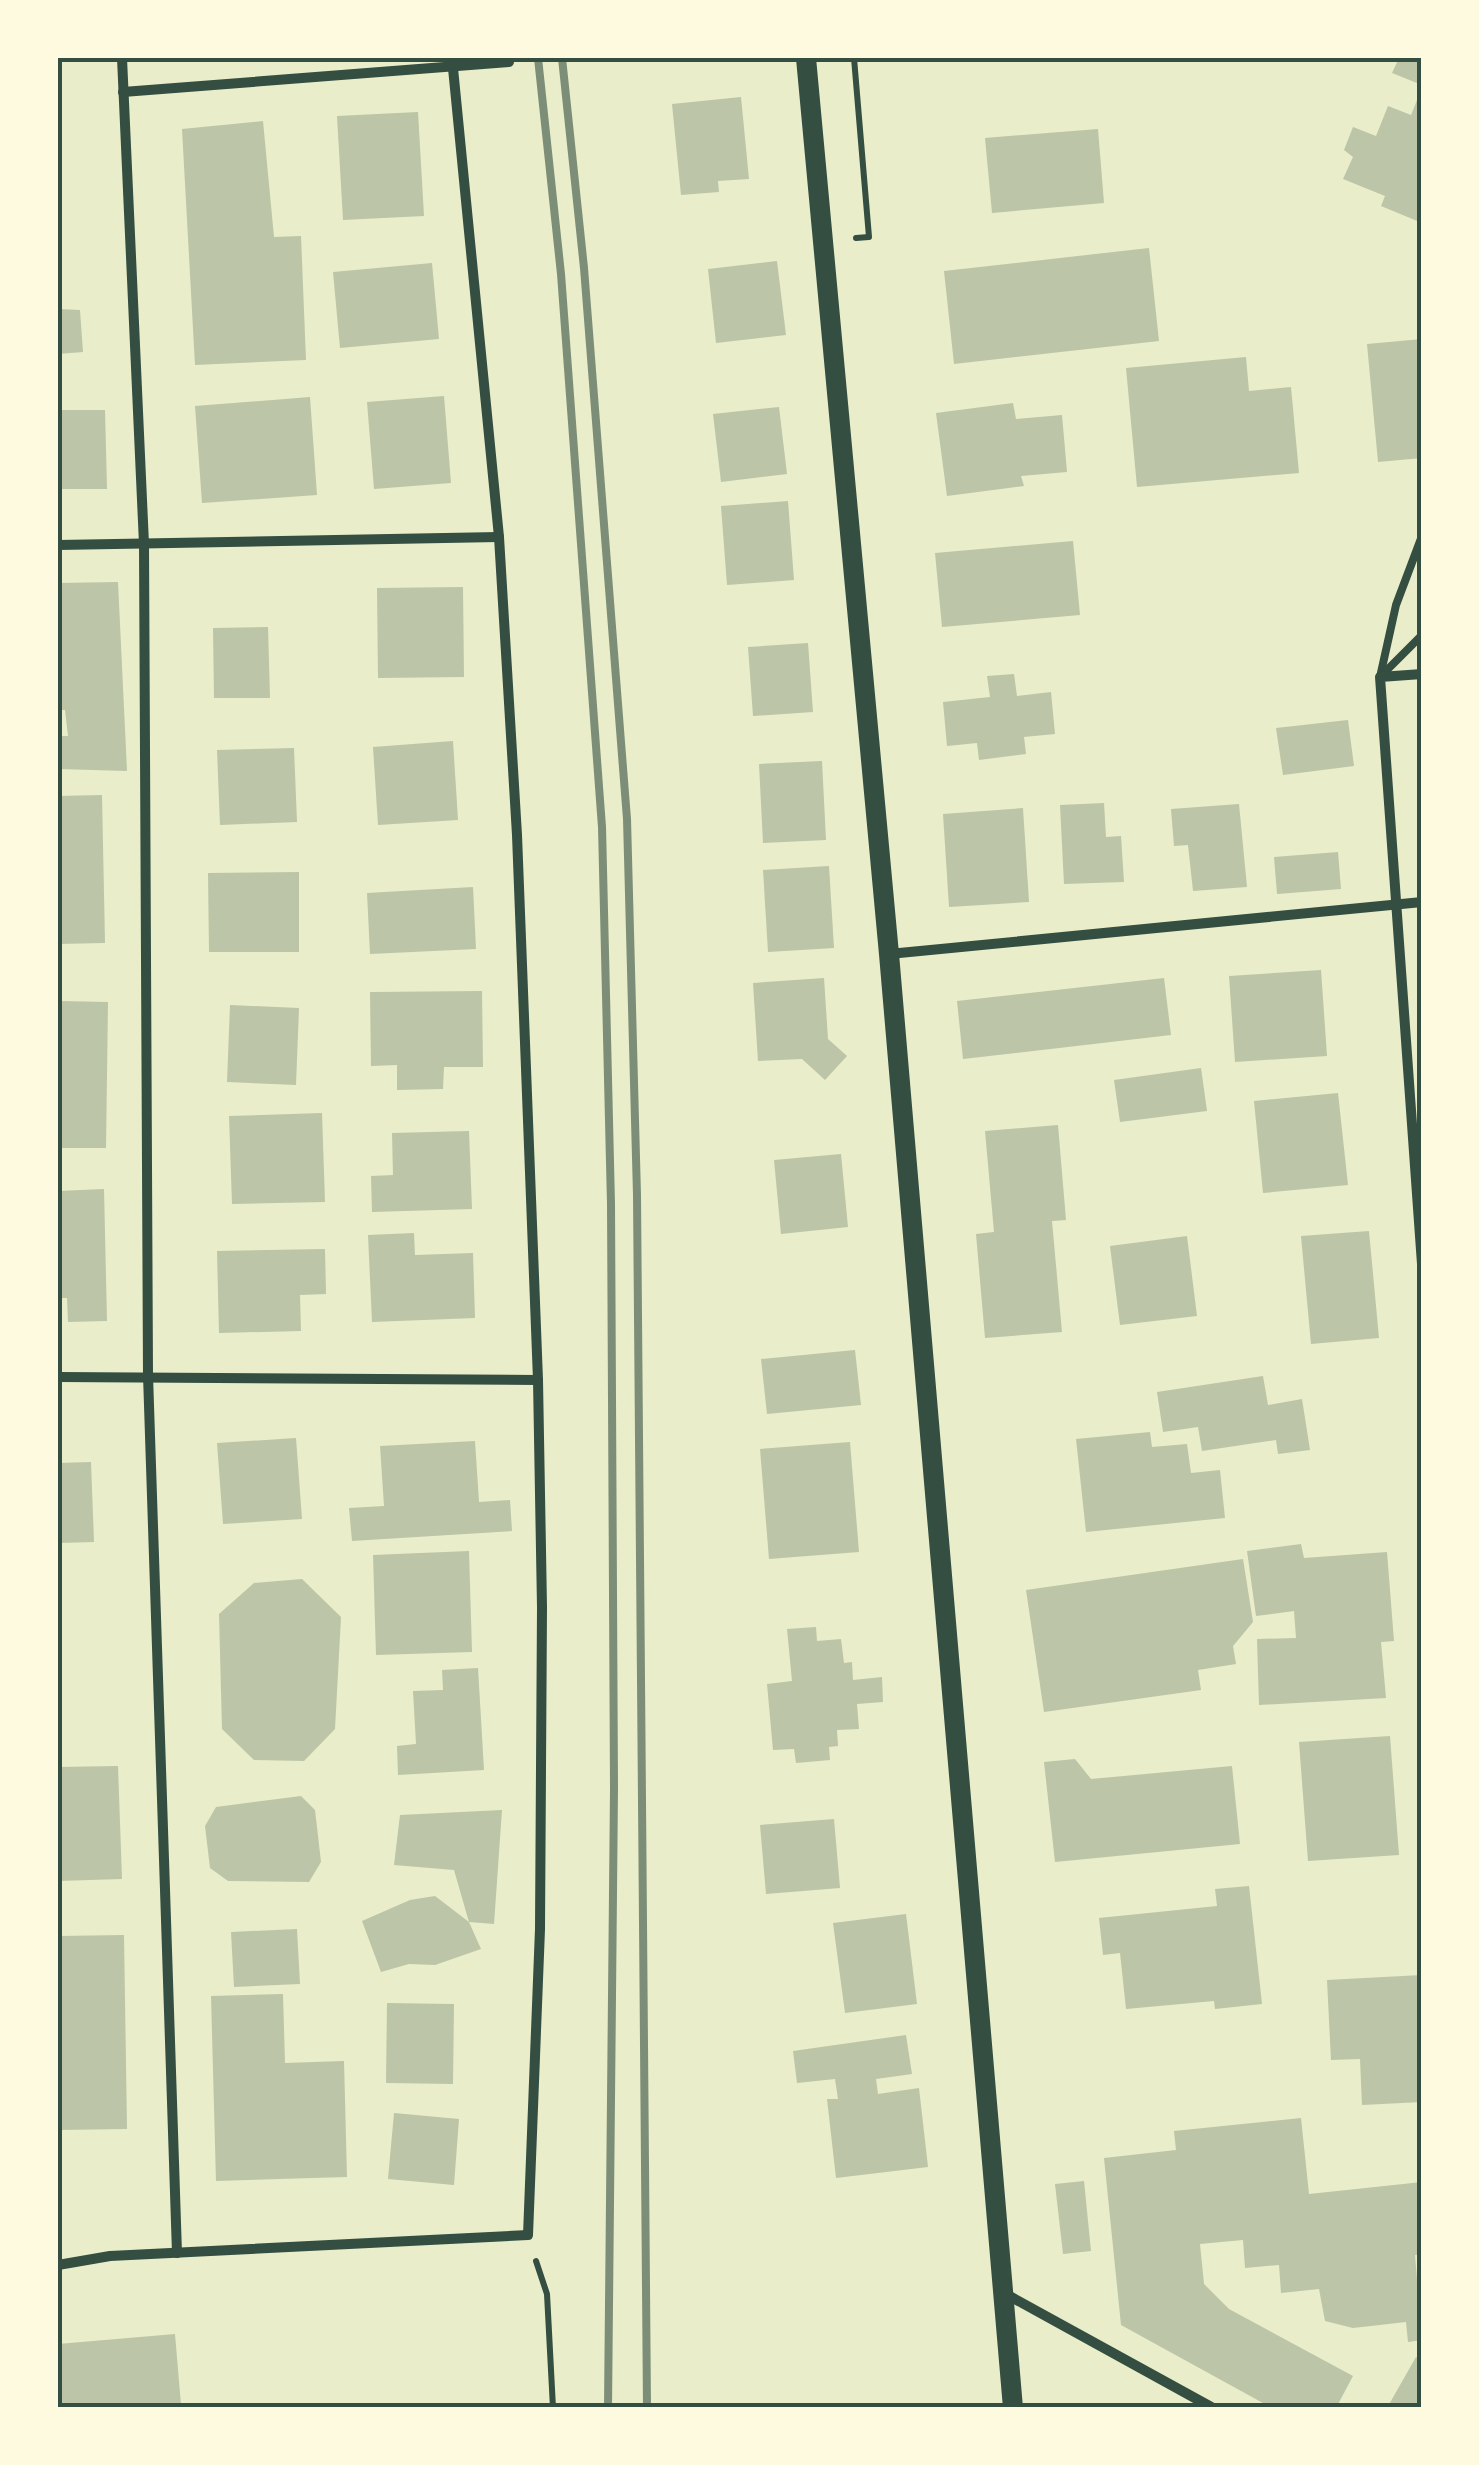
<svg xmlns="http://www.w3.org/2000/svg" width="1479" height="2465" font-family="'Roboto Serif',serif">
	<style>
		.building { fill: #bcc5a7 }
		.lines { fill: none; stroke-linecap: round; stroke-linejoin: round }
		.path { stroke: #344e41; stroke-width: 6 }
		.service { stroke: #344e41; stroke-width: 8 }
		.minor { stroke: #344e41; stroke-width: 10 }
		.secondary { stroke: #344e41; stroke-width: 20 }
		.rail { stroke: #7c8e77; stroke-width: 8 }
		.neatline { fill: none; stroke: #344e41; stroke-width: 4 }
	</style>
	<rect width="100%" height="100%" fill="#e9edc9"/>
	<!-- building -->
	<g class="building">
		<path d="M1399,58L1416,62L1422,58V85L1392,73Z"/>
		<path d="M1422,88V223L1381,206L1385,196L1343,179L1353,157L1344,150L1353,127L1376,136L1388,106L1411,115Z"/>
		<path d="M741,97L749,179L718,181L719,192L681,195L672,104Z"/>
		<path d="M418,112L424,216L343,220L337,116Z"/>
		<path d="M263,121L274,237L301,236L306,360L195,365L182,129Z"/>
		<path d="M1098,129L1104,203L992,213L985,138Z"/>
		<path d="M1149,248L1159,341L954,364L944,271Z"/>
		<path d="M777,261L786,335L716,343L708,269Z"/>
		<path d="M432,263L439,339L340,348L333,272Z"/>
		<path d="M58,309L80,310L83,352L58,354Z"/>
		<path d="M1422,339V458L1378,462L1367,344Z"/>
		<path d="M1246,357L1249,391L1291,387L1299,473L1137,487L1126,368Z"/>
		<path d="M444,396L451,483L374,489L367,402Z"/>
		<path d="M310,397L317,495L202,503L195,406Z"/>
		<path d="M1013,403L1016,419L1062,415L1067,472L1021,476L1024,486L947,496L936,413Z"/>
		<path d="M779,407L787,474L721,482L713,414Z"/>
		<path d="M58,410H105L107,489H58Z"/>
		<path d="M788,501L794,580L727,585L721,506Z"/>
		<path d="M1073,541L1080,615L942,627L935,553Z"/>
		<path d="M118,582L127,771L58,769V736H68L65,710H58V583Z"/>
		<path d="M463,587L464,677L378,678L377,588Z"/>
		<path d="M268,627L270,698H214L213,628Z"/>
		<path d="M808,643L813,712L753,716L748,647Z"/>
		<path d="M1014,674L1017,696L1051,692L1055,734L1024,737L1026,754L979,760L977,743L947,746L943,702L990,697L987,676Z"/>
		<path d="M1348,720L1354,766L1283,775L1276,728Z"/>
		<path d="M453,741L458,820L378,825L373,747Z"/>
		<path d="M294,748L297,822L220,825L217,750Z"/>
		<path d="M822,761L826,840L763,843L759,764Z"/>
		<path d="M102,795L105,943L58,944V796Z"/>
		<path d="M1104,803L1106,837L1121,836L1124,882L1064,884L1060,805Z"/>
		<path d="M1239,804L1247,887L1193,891L1188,845L1174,846L1171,809Z"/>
		<path d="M1023,808L1029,902L949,907L943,814Z"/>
		<path d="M1338,852L1341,889L1277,894L1274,857Z"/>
		<path d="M829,866L834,948L768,952L763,870Z"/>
		<path d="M299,872V952H209L208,873Z"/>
		<path d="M473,887L476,949L370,954L367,893Z"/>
		<path d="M1321,970L1327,1056L1235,1062L1229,976Z"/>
		<path d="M824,978L828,1039L847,1056L825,1080L802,1059L758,1061L753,983Z"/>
		<path d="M1164,978L1171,1035L963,1059L957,1001Z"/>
		<path d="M482,991L483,1067H444L443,1089L397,1090V1065L371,1066L370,992Z"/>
		<path d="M58,1001L108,1002L106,1148H58Z"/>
		<path d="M230,1005L299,1008L296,1085L227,1082Z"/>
		<path d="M1201,1068L1207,1111L1120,1122L1114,1080Z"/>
		<path d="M1338,1093L1348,1185L1263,1193L1254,1101Z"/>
		<path d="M322,1113L325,1202L232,1204L229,1116Z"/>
		<path d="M1058,1125L1066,1220L1052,1221L1062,1332L985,1338L976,1234L994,1232L985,1131Z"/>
		<path d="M469,1131L472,1209L372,1212L371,1176L393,1175L392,1133Z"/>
		<path d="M841,1154L848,1227L781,1234L774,1160Z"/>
		<path d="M104,1189L107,1321L68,1322L67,1298H58V1191Z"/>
		<path d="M1369,1231L1379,1338L1311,1344L1301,1236Z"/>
		<path d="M414,1233L415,1255L473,1253L475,1318L372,1322L368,1235Z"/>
		<path d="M1187,1236L1197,1316L1120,1325L1110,1246Z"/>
		<path d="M325,1249L326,1294L300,1295L301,1331L219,1333L217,1251Z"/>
		<path d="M855,1350L861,1405L767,1414L761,1359Z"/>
		<path d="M1263,1376L1268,1405L1302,1399L1310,1450L1278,1454L1276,1440L1202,1451L1198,1427L1163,1432L1157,1392Z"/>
		<path d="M1150,1432L1152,1447L1187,1444L1191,1473L1220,1470L1225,1518L1086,1532L1076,1439Z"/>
		<path d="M296,1438L302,1519L223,1524L217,1443Z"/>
		<path d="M475,1441L479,1502L510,1500L512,1531L352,1541L349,1508L384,1506L380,1446Z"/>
		<path d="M850,1442L859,1552L769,1559L760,1449Z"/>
		<path d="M91,1462L94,1542L58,1543V1463Z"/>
		<path d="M1301,1544L1304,1558L1387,1552L1394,1641L1381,1642L1386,1698L1259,1705L1257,1639L1296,1638L1294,1611L1256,1616L1247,1551Z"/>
		<path d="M469,1551L472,1652L376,1655L373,1555Z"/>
		<path d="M1243,1559L1253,1622L1233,1646L1236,1664L1198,1670L1201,1690L1044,1712L1026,1590Z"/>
		<path d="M302,1579L341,1617L335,1729L304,1761L254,1760L222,1729L219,1614L254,1583Z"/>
		<path d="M816,1627L817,1641L841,1639L844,1663L852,1662L853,1680L882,1677L883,1702L857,1704L859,1729L837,1730L838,1746L829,1747L830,1760L796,1763L794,1749L773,1750L767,1684L792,1681L787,1629Z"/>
		<path d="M478,1668L484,1770L398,1775L397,1746L416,1744L413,1691L443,1690L442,1670Z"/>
		<path d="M1390,1736L1399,1855L1308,1861L1299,1742Z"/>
		<path d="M1075,1759L1091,1779L1232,1766L1240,1844L1055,1862L1044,1762Z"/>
		<path d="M118,1766L122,1879L58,1881V1767Z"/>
		<path d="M301,1796L315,1810L321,1862L309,1882L228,1881L210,1868L205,1826L216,1807Z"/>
		<path d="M502,1810L494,1924L469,1922L454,1870L394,1865L400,1815Z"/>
		<path d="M834,1819L840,1888L766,1894L760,1825Z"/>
		<path d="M1249,1886L1262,2004L1215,2009L1214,2001L1126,2009L1120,1953L1103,1955L1099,1918L1217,1906L1215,1889Z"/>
		<path d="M435,1896L469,1922L481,1949L435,1965L409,1964L381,1972L362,1921L410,1900Z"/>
		<path d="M906,1914L917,2004L845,2013L833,1923Z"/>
		<path d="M297,1929L300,1984L234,1987L231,1932Z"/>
		<path d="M124,1935L127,2129L58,2130V1936Z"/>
		<path d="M1422,1975V2102L1362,2105L1360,2059L1331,2060L1327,1980Z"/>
		<path d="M283,1994L285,2063L344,2061L347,2177L216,2181L211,1996Z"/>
		<path d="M387,2003L454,2004L453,2084L386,2083Z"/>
		<path d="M906,2035L912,2074L876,2079L878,2094L919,2088L928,2167L836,2178L827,2099H838L835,2079L797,2083L793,2051Z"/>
		<path d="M394,2113L459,2119L454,2185L388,2179Z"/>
		<path d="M1301,2118L1309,2194L1422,2182V2254L1415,2255L1422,2340L1408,2342L1406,2322L1353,2328L1325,2321L1319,2289L1281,2293L1279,2265L1245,2268L1243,2240L1200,2244L1204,2284L1229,2309L1353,2376L1336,2408H1272L1121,2325L1104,2158L1176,2150L1174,2131Z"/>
		<path d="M1084,2181L1091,2251L1063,2254L1055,2184Z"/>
		<path d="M175,2334L181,2405L58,2408V2344Z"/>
		<path d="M1416,2357L1422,2361V2408H1387Z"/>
	</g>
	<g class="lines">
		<!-- path -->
		<g class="path">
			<path d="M854,58L869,237L856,238"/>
			<path d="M536,2261L547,2294L553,2408"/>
		</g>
		<!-- service -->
		<g class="service">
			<path d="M1380,677L1396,605L1422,536"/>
			<path d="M1380,677L1422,635"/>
		</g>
		<!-- minor -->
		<g class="minor">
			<path d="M122,58L144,544L148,1375L177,2253"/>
			<path d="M123,92L509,62"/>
			<path d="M58,545L499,537"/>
			<path d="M1422,674L1380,677L1422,1264"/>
			<path d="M889,954L1422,902"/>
			<path d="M58,1377L538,1380"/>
			<path d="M58,2265L110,2256L528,2235L540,1929L542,1607L538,1380L517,835L499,537L452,58"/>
			<path d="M1004,2293L1213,2408"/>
		</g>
		<!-- secondary -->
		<path class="secondary" d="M806,58L889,954L1013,2408"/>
		<!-- rail -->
		<g class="rail">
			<path d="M538,58L561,274L602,827L611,1204L614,1789L608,2408"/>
			<path d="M562,58L584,268L627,819L637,1195L647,2408"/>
		</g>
	</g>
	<!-- border -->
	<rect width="1479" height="2465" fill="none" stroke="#fefae0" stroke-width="120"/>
	<rect x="60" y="60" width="1359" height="2345" class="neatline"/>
</svg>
